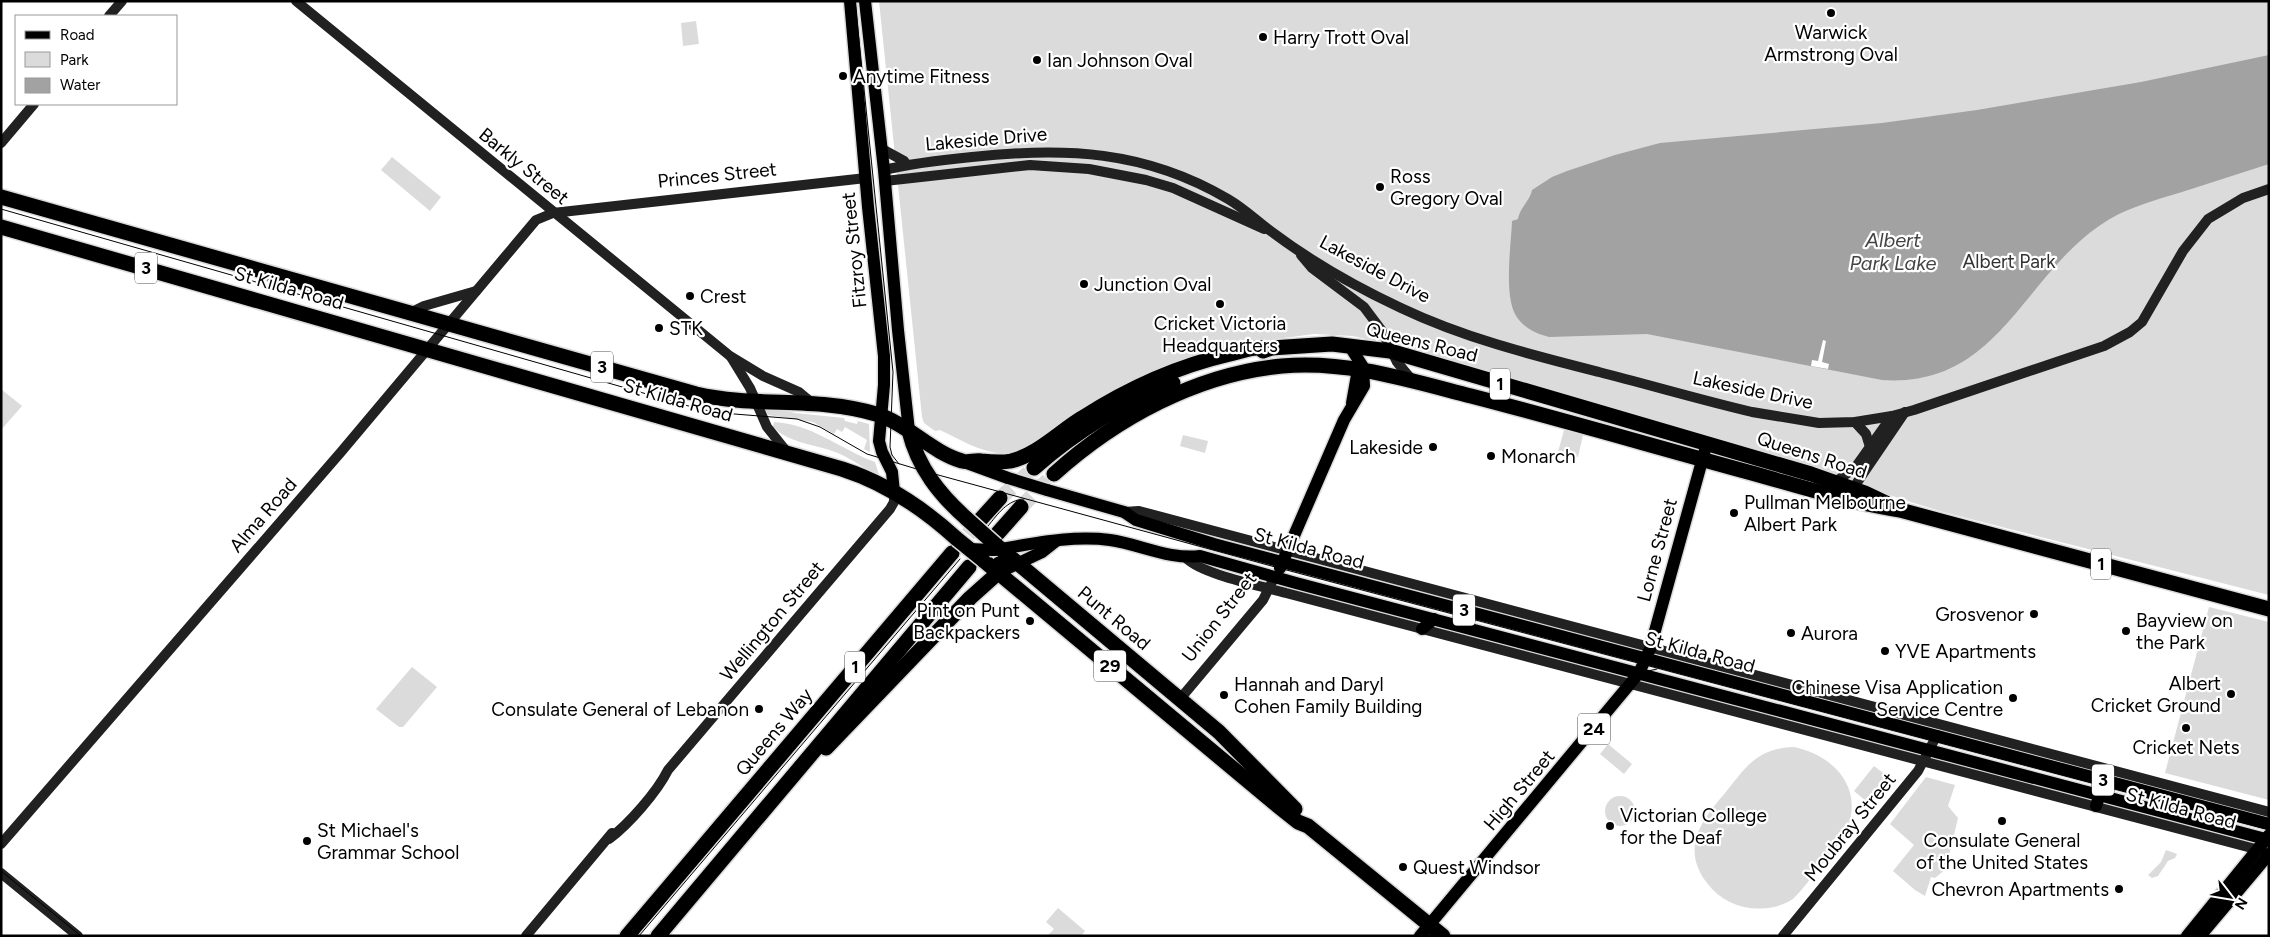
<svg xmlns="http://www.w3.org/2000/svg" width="2270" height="937" font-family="Figtree,sans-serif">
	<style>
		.green { fill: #dbdbdb }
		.water { fill: #a2a2a2 }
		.pier { fill: #fff }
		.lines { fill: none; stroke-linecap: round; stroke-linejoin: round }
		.highway-tunnel { stroke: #d9d9d9; stroke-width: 15; stroke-dasharray: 15 8; stroke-linecap: butt }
		.primary-casing { stroke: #dbdbdb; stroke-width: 15 }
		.highway-casing { stroke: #dbdbdb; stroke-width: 18 }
		.secondary { stroke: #212121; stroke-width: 10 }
		.primary { stroke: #000; stroke-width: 12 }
		.highway { stroke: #000; stroke-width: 15 }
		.tram { stroke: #000; stroke-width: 1 }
		.primary-bridge-casing { stroke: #dbdbdb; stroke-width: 15; stroke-linecap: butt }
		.highway-bridge-casing { stroke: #dbdbdb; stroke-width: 18; stroke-linecap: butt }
		.primary-bridge { stroke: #000; stroke-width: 12 }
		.highway-bridge { stroke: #000; stroke-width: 15 }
		.poi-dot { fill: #000; stroke: #fff; stroke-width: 2 }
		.labels { text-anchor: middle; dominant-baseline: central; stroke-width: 4.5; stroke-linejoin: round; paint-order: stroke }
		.shield { fill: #fff; stroke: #4c4c4c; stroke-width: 1 }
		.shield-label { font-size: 18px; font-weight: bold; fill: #000 }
		.poi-label { font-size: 19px; fill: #000; stroke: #fff; text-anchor: start }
		.street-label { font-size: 19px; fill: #000; stroke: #fff }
		.park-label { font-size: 19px; fill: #323232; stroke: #fff }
		.water-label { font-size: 20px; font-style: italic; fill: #434343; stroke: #fff }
	</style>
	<rect width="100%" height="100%" fill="#fff"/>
	<!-- green -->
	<g class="green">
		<path d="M879,1H2269V595L1943,512L1901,499L1804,464L1413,350L1353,336L1314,334L1246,343L1015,453C988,457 963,441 940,430L935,431L924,423L922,417Z"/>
		<path d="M696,21L699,44L683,46L681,23Z"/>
		<path d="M392,157L441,197L430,211L381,170Z"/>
		<path d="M1,389L22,406L1,430Z"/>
		<path d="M780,409L795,413L844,418L845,421L857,424L858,421L869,424L870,452L864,449L867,440L845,427L842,432L837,429L834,434L813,422L768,415L765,410Z"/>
		<path d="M774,422C812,424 840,449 875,462L879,475C864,469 852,459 838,453C816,444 790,444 773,427Z"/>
		<path d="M1564,430L1583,435L1578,457L1561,455L1558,452Z"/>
		<path d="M1183,435L1208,441L1205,453L1180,446Z"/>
		<path d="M2209,607L2269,622V800L2165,773Z"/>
		<path d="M412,667L437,687L403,727H399L376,709Z"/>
		<path d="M1608,744L1632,764L1624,774L1600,754Z"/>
		<path d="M1794,747C1833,755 1864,787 1847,829C1841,843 1830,854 1821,866C1812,876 1804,888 1794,898C1788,903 1781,905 1774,907C1748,912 1724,905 1707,883C1680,848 1702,820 1725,793C1746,767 1757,748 1794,747Z"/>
		<path d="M1874,766L1887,776L1866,801L1854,791Z"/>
		<path d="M1926,777L1955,785L1948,806L1958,818L1946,869L1935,878L1931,877L1925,896L1915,890L1893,871L1914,845L1890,824Z"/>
		<circle cx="1620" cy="811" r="15"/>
		<path d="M2166,850L2177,854L2175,858L2168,861L2158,876L2152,878L2148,875L2161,862Z"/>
		<path d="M1058,908L1085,931L1081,936H1047L1054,929L1046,922Z"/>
	</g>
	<!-- water -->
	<path class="water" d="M2269,55V164C2240,173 2211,183 2182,192C2153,201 2124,208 2099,226C2021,280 1997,388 1882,380L1647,334L1549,337C1536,334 1522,327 1515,314C1504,292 1511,246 1512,221L1518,219C1520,207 1530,201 1532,190L1552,177L1567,171L1615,155L1660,143L1882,123L1977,110L2141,82Z"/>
	<!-- pier -->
	<path class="pier" d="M1823,340L1826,341L1822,362L1829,364L1828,369L1811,366L1812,360L1818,361Z"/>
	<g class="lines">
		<!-- highway-tunnel -->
		<g class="highway-tunnel">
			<path d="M1000,498L1034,468"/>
			<path d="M1021,507L1054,474"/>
			<path d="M953,552L981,519"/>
		</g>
		<!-- primary casing -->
		<g class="primary-casing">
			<g id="primary">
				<path d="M850,1L868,207L884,356V385L879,441L882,452L892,472L894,492"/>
				<path d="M865,1L884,170L898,330L909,431"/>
				<path d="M1352,403L1357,375L1355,368"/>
				<path d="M967,463L1008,478"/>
				<path d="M1047,490L1124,512L1136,520L1214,544L2269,824"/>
				<path d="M994,550C1032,544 1071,535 1110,540C1139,544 1170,560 1200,556L1296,583L2269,840"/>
				<path d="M1280,568L1344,420L1364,386L1363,367L1349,345"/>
				<path d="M998,573L1042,552L1056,541"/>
				<path d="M1422,629L1434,619"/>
				<path d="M2096,806L2100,794"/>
				<path d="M1420,936L1639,673L1650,649L1705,450"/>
				<path d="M2187,936L2269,835"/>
				<path d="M2200,936L2269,854"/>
			</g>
		</g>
		<!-- highway casing -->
		<g class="highway-casing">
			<g id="highway">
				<path d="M1,197L696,394C756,408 817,396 876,414C908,424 931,452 962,461C968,463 975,460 981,461C991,462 1001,463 1011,461C1037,455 1059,432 1082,418C1127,389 1178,366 1230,354C1245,350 1257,346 1271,348"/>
				<path d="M1,227L842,469C886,483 923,508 957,539"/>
				<path d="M1263,351L1271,348L1332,344L1390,351L1811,474L1865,493L1886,503"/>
				<path d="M909,431C918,468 940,495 967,519"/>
				<path d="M1034,468C1075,432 1122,403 1173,383"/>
				<path d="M1054,474C1116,418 1197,374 1282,366C1346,360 1409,380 1471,396C1564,420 1656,447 1748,472C1799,486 1848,502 1900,510L2269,609"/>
				<path d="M981,519L1000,498"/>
				<path d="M998,533L1021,507"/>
				<path d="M996,545L1219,732L1295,809"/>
				<path d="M983,560L1278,806L1298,822L1308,826L1443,936"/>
				<path d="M826,748L970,598L998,573L999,564"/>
				<path d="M627,936L952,553"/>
				<path d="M658,936L969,567"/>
			</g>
		</g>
		<!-- secondary -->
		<g class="secondary">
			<path d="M296,1L730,356L763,376L799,392L811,402"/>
			<path d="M109,16L122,1"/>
			<path d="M1,143L34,104"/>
			<path d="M882,149L904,161L907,165"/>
			<path d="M884,170C913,163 942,160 972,157C1064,147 1145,150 1228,199C1245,209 1257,221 1272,232C1312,262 1356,287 1401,308C1464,338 1532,355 1599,372C1650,385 1701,400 1752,412L1819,423L1855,422L1892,416L1914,410L2104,346L2130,332L2142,322L2183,251L2208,219L2243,198L2269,189"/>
			<path d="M885,181L1030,165L1089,169L1146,180L1173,188L1264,229"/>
			<path d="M1301,255L1312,268L1364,307L1382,331L1397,362L1412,380"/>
			<path d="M410,313L424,306L476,291"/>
			<path d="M731,357L750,388L767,427L787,452"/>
			<path d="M1855,422L1866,434L1870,447"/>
			<path d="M1835,482L1855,468L1892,416"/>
			<path d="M1850,493L1905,412"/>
			<path d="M1124,512L1139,511L2269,812"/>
			<path d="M1186,558C1203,575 1262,586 1286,593L2263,851"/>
			<path d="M1180,699L1263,600L1272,582"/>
			<path d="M609,839C629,824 657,792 668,770L890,509L894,502V492"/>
			<path d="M1,844L341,452L536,220L553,213L866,178"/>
			<path d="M1,873L78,936"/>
			<path d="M526,936L612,833"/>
			<path d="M1783,936L1918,771L1937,735"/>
		</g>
		<!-- primary -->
		<use href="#primary" class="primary"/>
		<!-- highway -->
		<use href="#highway" class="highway"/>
		<!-- tram -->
		<g class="tram">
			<path d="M855,1L893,372L890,447L892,455L899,464"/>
			<path d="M1,209L699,409L722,413L797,419L820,427L867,454L920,470L1279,568L2269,830"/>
			<path d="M988,526C998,514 1007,500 1024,499"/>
			<path d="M1,871L81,936"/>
			<path d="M639,936L960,559"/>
			<path d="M1418,936L1634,679L1644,672L1657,669"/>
			<path d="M2191,936L2269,845"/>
		</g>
		<!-- primary-bridge casing -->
		<g class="primary-bridge-casing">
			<g id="primary-bridge">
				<path d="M1008,478L1047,490"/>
				<path d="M970,549L992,550"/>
			</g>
		</g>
		<!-- highway-bridge casing -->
		<g class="highway-bridge-casing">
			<g id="highway-bridge">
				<path d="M967,519L996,545"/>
				<path d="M957,539L983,560"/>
			</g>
		</g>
		<!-- primary-bridge -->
		<use href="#primary-bridge" class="primary-bridge"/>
		<!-- highway-bridge -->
		<use href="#highway-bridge" class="highway-bridge"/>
	</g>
	<!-- markers -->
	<g class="poi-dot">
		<circle cx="1831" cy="13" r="5"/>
		<circle cx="1263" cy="37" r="5"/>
		<circle cx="1037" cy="60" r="5"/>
		<circle cx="843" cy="76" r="5"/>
		<circle cx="1380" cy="187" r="5"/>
		<circle cx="1084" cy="284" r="5"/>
		<circle cx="690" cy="296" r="5"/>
		<circle cx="1220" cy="304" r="5"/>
		<circle cx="659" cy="328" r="5"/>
		<circle cx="1433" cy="447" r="5"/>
		<circle cx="1491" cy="456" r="5"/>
		<circle cx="1734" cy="513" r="5"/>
		<circle cx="2034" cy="614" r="5"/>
		<circle cx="1030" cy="621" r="5"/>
		<circle cx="2126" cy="631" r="5"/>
		<circle cx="1791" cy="633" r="5"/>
		<circle cx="1885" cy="651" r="5"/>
		<circle cx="2231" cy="694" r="5"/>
		<circle cx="1224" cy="695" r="5"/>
		<circle cx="2013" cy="698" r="5"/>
		<circle cx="759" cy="709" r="5"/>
		<circle cx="2186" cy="728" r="5"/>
		<circle cx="2002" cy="821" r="5"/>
		<circle cx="1610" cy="826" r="5"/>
		<circle cx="307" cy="841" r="5"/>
		<circle cx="1403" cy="867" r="5"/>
		<circle cx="2119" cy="889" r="5"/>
	</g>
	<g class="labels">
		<!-- shield labels -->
		<g class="shield">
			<rect x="135" y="252.5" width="22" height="31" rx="4"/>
			<rect x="591" y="351.5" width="22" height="31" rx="4"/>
			<rect x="1490" y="368.5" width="20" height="31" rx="4"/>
			<rect x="2091" y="548.5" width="20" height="31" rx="4"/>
			<rect x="1453" y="594.5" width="22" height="31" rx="4"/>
			<rect x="1094" y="650.5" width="32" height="31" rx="4"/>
			<rect x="845" y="651.5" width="20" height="31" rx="4"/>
			<rect x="1578" y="713.5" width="32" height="31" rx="4"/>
			<rect x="2092" y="764.5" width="22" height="31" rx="4"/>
		</g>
		<g class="shield-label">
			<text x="146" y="268">3</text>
			<text x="602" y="367">3</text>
			<text x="1500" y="384">1</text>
			<text x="2101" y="564">1</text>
			<text x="1464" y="610">3</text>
			<text x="1110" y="666">29</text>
			<text x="855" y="667">1</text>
			<text x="1594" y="729">24</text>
			<text x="2103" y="780">3</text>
		</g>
		<!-- poi labels -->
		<g class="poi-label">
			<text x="1831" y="32" text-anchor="middle">Warwick<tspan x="1831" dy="22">Armstrong Oval</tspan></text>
			<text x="1273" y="37">Harry Trott Oval</text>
			<text x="1047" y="60">Ian Johnson Oval</text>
			<text x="853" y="76">Anytime Fitness</text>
			<text x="1390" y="176">Ross<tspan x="1390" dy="22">Gregory Oval</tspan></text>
			<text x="1094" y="284">Junction Oval</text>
			<text x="700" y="296">Crest</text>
			<text x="1220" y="323" text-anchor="middle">Cricket Victoria<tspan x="1220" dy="22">Headquarters</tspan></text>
			<text x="669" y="328">STK</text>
			<text x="1423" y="447" text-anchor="end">Lakeside</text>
			<text x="1501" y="456">Monarch</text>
			<text x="1744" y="502">Pullman Melbourne<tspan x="1744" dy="22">Albert Park</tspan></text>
			<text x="1020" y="610" text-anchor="end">Pint on Punt<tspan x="1020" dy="22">Backpackers</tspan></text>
			<text x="2024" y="614" text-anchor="end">Grosvenor</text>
			<text x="2136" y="620">Bayview on<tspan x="2136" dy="22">the Park</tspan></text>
			<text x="1801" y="633">Aurora</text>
			<text x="1895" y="651">YVE Apartments</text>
			<text x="2221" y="683" text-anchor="end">Albert<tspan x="2221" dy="22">Cricket Ground</tspan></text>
			<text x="1234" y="684">Hannah and Daryl<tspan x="1234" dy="22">Cohen Family Building</tspan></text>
			<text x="2003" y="687" text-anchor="end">Chinese Visa Application<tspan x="2003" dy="22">Service Centre</tspan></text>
			<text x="749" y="709" text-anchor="end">Consulate General of Lebanon</text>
			<text x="2186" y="747" text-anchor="middle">Cricket Nets</text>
			<text x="1620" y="815">Victorian College<tspan x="1620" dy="22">for the Deaf</tspan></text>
			<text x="317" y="830">St Michael's<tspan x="317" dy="22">Grammar School</tspan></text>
			<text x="2002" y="840" text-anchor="middle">Consulate General<tspan x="2002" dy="22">of the United States</tspan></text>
			<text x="1413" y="867">Quest Windsor</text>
			<text x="2109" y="889" text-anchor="end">Chevron Apartments</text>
		</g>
		<!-- street labels -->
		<g class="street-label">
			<text transform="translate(986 139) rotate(-5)">Lakeside Drive</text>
			<text transform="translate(524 166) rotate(39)">Barkly Street</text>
			<text transform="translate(717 175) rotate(-6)">Princes Street</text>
			<text transform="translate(854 250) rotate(-96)">Fitzroy Street</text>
			<text transform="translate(1375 269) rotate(28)">Lakeside Drive</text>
			<text transform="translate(289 288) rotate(16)">St Kilda Road</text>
			<text transform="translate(1422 342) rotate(14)">Queens Road</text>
			<text transform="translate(1753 390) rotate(12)">Lakeside Drive</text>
			<text transform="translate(678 400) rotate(16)">St Kilda Road</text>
			<text transform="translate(1812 455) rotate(18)">Queens Road</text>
			<text transform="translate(263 515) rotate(-49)">Alma Road</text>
			<text transform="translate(1309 548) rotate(15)">St Kilda Road</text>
			<text transform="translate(1657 550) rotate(-75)">Lorne Street</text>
			<text transform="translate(1219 617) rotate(-52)">Union Street</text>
			<text transform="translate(1114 618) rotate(40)">Punt Road</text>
			<text transform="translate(772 621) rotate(-50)">Wellington Street</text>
			<text transform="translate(1700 652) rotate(15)">St Kilda Road</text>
			<text transform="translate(774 732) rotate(-50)">Queens Way</text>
			<text transform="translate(1519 790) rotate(-50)">High Street</text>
			<text transform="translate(2181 808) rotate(15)">St Kilda Road</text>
			<text transform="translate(1850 827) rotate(-51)">Moubray Street</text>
		</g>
		<!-- park labels -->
		<g class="park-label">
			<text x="2009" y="261">Albert Park</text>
		</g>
		<!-- water labels -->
		<g class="water-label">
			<text x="1893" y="240">Albert<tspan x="1893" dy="23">Park Lake</tspan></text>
		</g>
	</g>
	<!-- border -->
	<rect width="2270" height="937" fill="none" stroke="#000000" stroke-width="5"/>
	<!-- legend -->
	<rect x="15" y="15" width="162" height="90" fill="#ffffff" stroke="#999999"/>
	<rect x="25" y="31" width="25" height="8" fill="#000000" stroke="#999999"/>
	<text x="60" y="40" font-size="15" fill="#000000">Road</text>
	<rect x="25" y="52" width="25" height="15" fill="#dbdbdb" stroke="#999999"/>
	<text x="60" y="65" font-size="15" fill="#000000">Park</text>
	<rect x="25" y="78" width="25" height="15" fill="#a2a2a2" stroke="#999999"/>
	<text x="60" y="90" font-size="15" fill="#000000">Water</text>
	<!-- north arrow -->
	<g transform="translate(2230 897) rotate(121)" stroke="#ffffff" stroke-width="4" paint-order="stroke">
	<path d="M0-4L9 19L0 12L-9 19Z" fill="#000000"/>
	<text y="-8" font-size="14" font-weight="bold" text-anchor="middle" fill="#000000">N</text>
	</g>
</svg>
